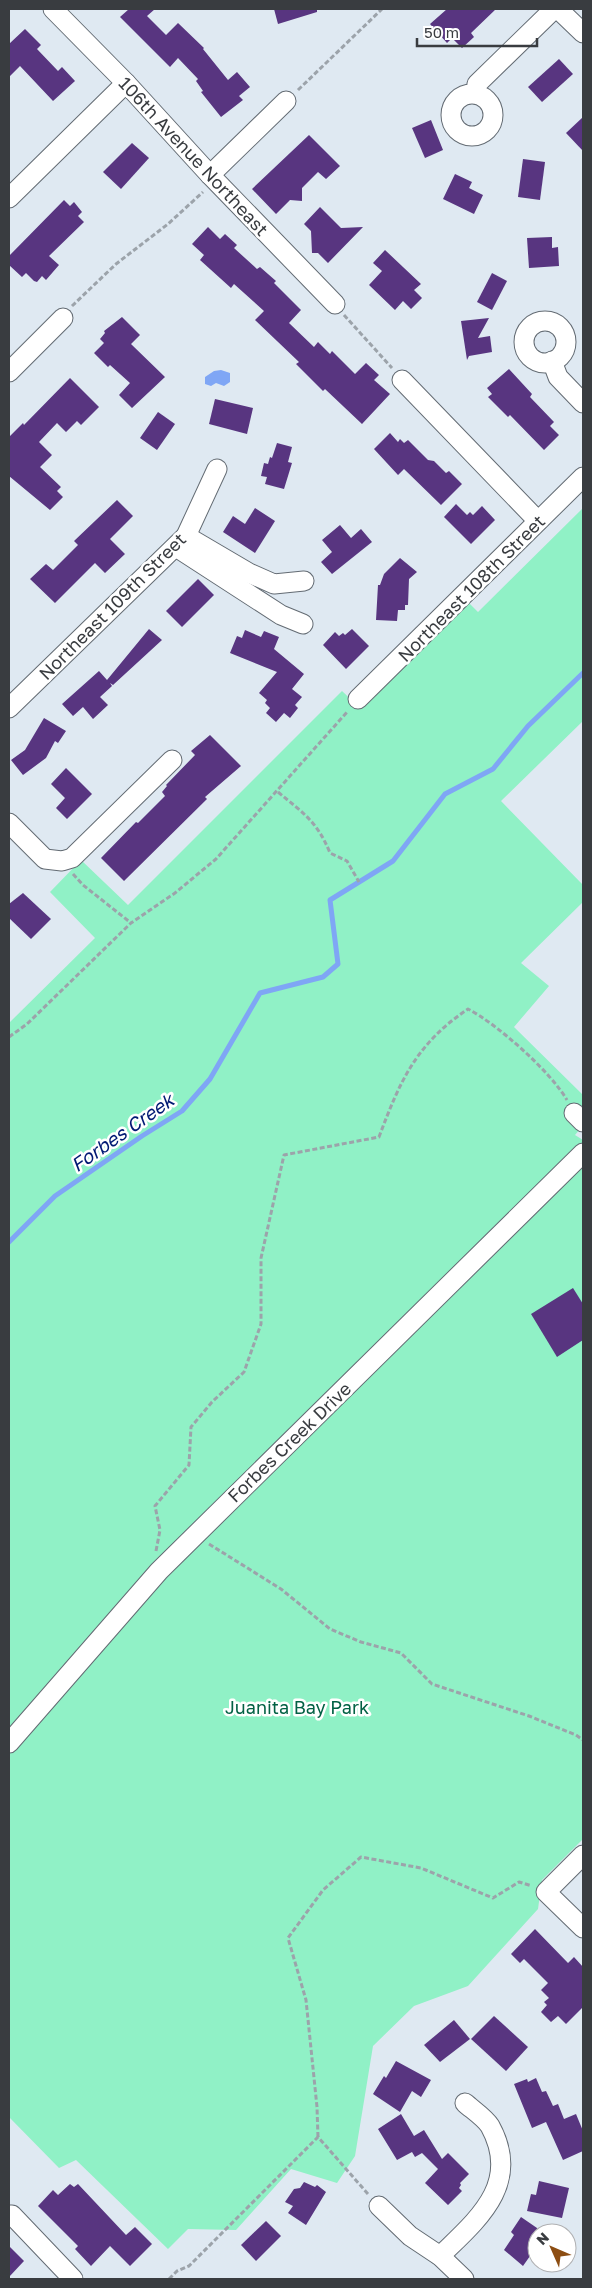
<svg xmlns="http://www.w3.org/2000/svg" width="592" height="2288" font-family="'Golos Text',sans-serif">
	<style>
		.green { fill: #90f1c6 }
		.water { fill: #7fa6f5 }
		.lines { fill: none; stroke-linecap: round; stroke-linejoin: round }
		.stream { stroke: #7fa6f5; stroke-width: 5 }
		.building { fill: #583580 }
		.minor-casing { stroke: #636b73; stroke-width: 21 }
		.path { stroke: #9ca3aa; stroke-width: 3; stroke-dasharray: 5 2.5; stroke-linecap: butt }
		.minor { stroke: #fff; stroke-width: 19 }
		.labels { text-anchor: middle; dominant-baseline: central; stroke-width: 5; stroke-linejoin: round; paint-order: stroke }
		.street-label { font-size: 18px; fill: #393c40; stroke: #fff }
		.park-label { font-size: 18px; fill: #026144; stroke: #fff }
		.water-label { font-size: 19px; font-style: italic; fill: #001973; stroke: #fff }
	</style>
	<rect width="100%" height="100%" fill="#dfe9f2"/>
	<!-- green -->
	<path class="green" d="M583,508V721L501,801L583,885V902L521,963L549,986L514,1027L583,1095V1126L575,1135L583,1140V1839L542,1880L538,1909L468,1986L414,2006L373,2046L355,2156L337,2183L291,2169L236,2230L188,2229L168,2249L76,2160L59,2168L9,2117V1023L95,938L50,892L81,860L128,905L342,691L359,707L466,600L478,612Z"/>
	<!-- water -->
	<path class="water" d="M221,370L230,373V382L224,386L216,383L211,386L205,384V377L214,371Z"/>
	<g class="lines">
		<!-- stream -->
		<path class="stream" d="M9,1242L55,1196L142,1136L182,1111L210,1079L260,993L323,977L338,964L330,900L393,861L445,794L493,769L528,726L583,673"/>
	</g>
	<!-- building -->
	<g class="building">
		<path d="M129,9H155L147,16L166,35L178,23L204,48L203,49L228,80L237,72L250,87L239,96L243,100L221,117L201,92L203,91L196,81L198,79L178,58L170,67L120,17Z"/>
		<path d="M274,9H317V12L278,24Z"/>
		<path d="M447,9H496L471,33L474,37L462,48L452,38L447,43L430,24Z"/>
		<path d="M25,29L41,45L37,49L58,71L62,67L75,81L53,101L20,66L9,77V44Z"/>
		<path d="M559,59L573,74L542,102L528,87Z"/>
		<path d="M583,117V151L566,133Z"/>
		<path d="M431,120L443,150L425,158L412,128Z"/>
		<path d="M309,135L340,166L326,179L318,172L302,188V201L290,200L276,214L252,189Z"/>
		<path d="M132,143L149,158L121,189L103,172Z"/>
		<path d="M523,159L545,162L540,200L518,197Z"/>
		<path d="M455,174L472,182L469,188L483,195L474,214L443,199Z"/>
		<path d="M64,200L70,206L74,202L82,212L78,216L84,222L49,256L59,265L46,280L42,276L37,282L34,281L26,273L22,277L9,265V256Z"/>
		<path d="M320,207L341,228L363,227L328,263L318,253H312L311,231L304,224Z"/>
		<path d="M208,227L220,239L225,234L237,245L234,248L257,269L260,267L276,281L274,283L301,310L289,323L314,347L318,342L330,354L332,351L355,374L366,363L379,375L374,380L390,394L362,424L325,389L323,391L296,364L299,362L255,320L264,311L234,284L231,288L200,260L204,255L192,244Z"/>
		<path d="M552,237V248L558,247L559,266L529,268L527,238Z"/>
		<path d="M385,250L421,284L414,290L422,298L411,309L403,301L395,310L369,285L382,271L373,263Z"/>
		<path d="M492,273L507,281L492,310L477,302Z"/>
		<path d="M122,317L140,335L131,344L165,377L132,408L119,395L130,383L110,365L108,367L94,353L104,343L100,339L105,333L104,331Z"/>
		<path d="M489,318L478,338L490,336L492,352L469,356L467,360L461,321Z"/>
		<path d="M509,369L532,394L530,397L554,422L550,426L559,435L544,450L510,415L508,417L488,397L492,394L487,388Z"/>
		<path d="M70,378L99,407L81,425L77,421L66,432L57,423L39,442L52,455L40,467L61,487L57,491L63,497L50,510L9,476V437L23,423L24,425Z"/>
		<path d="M215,399L253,408L247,434L209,424Z"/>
		<path d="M158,412L175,424L157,450L140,438Z"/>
		<path d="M390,433L398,442L400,439L404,443L408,440L428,460L434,461L446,473L449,471L462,484L441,505L404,469L398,475L374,449Z"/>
		<path d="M277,443L292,447L288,462L292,463L284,489L265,484L267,477L261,476L264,463L268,464L270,457L272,458Z"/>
		<path d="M117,500L133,516L110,539L125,554L105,573L95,563L55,603L30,579L46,564L53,570L78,545L74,541Z"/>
		<path d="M456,504L467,515L470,512L473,515L482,506L495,520L471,544L444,517Z"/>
		<path d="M255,508L275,521L255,553L223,532L233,516L245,524Z"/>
		<path d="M340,525L351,538L361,529L372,542L332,574L321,562L332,552L322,540Z"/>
		<path d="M400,558L417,572L409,579L408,605H405V610H398L397,621L376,620L378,585H380L384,574Z"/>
		<path d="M198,579L214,595L182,627L166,611Z"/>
		<path d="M149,629L162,640L113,685L110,683L112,686L100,697L108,705L93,719L83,707L73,716L62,704L99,671L107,680Z"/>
		<path d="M352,629L369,646L346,669L323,645L335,632L339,636L343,633L345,635Z"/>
		<path d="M245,630L261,637L264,631L279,637L274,649L304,674L292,689L302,697L295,705L298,708L290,718L284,713L276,722L266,713L270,708L265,703L267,700L259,693L277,672L230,653L237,636L242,638Z"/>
		<path d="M44,718L66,731L58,743L55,741L46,758L23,775L11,760L25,750Z"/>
		<path d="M210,735L241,766L205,797L207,799L124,881L101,858L136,822L138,823L165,796L162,792L167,786L166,785L195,755L191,751Z"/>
		<path d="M66,768L92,794L67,819L56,808L65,798L51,784Z"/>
		<path d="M23,893L51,919L31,939L9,918V904Z"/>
		<path d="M573,1288L583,1304V1340L557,1357L531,1314Z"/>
		<path d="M535,1929L568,1963L574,1957L583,1967V2007L566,2024L558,2016L551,2022L541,2012L547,2005L544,2002L549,1998L541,1990L548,1983L524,1959L520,1963L511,1954Z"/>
		<path d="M494,2016L528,2047L506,2071L471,2039Z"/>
		<path d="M454,2020L470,2039L440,2062L424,2045Z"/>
		<path d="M396,2061L431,2080L421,2097L412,2091L400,2112L373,2094L384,2076L386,2078Z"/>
		<path d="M536,2078L542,2092L546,2091L553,2106L558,2104L564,2119L576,2114L583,2131V2151L563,2160L546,2122L532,2128L514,2084L527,2079L528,2082Z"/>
		<path d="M401,2114L414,2136L424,2130L442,2159L448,2153L469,2174L460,2183L461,2185L459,2188L462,2191L448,2205L425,2183L438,2169L422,2153L415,2157L412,2152L397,2160L378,2129Z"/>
		<path d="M539,2181L569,2188L562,2218L527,2211L531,2194L536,2195Z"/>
		<path d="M304,2182L315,2187L317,2185L326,2192L306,2225L288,2213L293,2206L285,2202L294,2189L300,2188Z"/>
		<path d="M70,2184L74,2187L78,2184L126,2235L135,2227L152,2244L130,2266L110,2246L91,2266L75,2249L78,2246L38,2206L53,2190L58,2195Z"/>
		<path d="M521,2217L537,2228V2246L523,2266L504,2250L514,2235L511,2232Z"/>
		<path d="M266,2221L281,2236L256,2261L241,2245Z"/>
		<path d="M9,2246L24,2261L9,2277Z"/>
	</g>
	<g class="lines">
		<!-- minor casing -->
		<g class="minor-casing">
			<g id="minor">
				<path d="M53,9L126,83L210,175L335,304"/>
				<path d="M558,9L583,33"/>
				<path d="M476,93L477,84L554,9"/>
				<circle cx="472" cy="115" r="21"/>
				<path d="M210,175L286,101"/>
				<path d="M9,198L126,83"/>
				<circle cx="545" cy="342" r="21"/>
				<path d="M552,361L558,377L583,403"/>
				<path d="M9,372L63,318"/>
				<path d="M402,380L538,521"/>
				<path d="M186,536L249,573L274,584L304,581"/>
				<path d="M176,547L281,615L303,624"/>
				<path d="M358,699L583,477"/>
				<path d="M9,708L186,536L217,469"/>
				<path d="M9,823L45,859L62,861L72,858L172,760"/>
				<path d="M574,1113L583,1122"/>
				<path d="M9,1743L159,1571L583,1153"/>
				<path d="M583,1855L546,1892L583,1928"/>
				<path d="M379,2206L410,2236L440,2256L464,2279"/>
				<path d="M9,2215H12L73,2279"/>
				<path d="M440,2256C477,2220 522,2184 490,2126C485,2118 473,2110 465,2103"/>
			</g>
		</g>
		<!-- path -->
		<g class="path">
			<path d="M298,90L382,9"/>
			<path d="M72,306L116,264L168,224L203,192"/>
			<path d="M344,315L392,368"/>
			<path d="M278,792C303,813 317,821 330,853L347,861L359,882"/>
			<path d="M73,874L83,885L131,923"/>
			<path d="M9,1037L27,1024L131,923L175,893L216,859L348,711"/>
			<path d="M209,1544L281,1589L330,1629L361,1642L401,1653L432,1684L529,1716L576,1735L583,1740"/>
			<path d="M156,1551L160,1530L155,1506L189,1465L191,1427L212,1402L244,1372L261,1324V1258L284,1155L379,1137C400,1081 416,1044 468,1009C497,1024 550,1071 567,1100"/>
			<path d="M318,2137L317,2107L306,2000L288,1938L323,1890L361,1857L421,1868L493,1898L519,1882L532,1886"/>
			<path d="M169,2279L177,2271L189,2266L318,2137L368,2194"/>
		</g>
		<!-- minor -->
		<use href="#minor" class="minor"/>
	</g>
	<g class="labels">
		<!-- street labels -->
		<g class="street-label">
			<text transform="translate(194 156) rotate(47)">106th Avenue Northeast</text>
			<text transform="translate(471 588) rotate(-45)">Northeast 108th Street</text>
			<text transform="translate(112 606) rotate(-45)">Northeast 109th Street</text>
			<text transform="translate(289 1442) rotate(-44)">Forbes Creek Drive</text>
		</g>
		<!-- park labels -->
		<g class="park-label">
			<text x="297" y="1707">Juanita Bay Park</text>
		</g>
		<!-- water labels -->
		<g class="water-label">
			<text transform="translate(122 1132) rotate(-35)">Forbes Creek</text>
		</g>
	</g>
	<!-- border -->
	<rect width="592" height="2288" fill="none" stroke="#393c40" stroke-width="20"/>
	<!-- north arrow -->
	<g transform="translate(552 2248) rotate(315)"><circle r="24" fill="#ffffff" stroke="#b0b1b3"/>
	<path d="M0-4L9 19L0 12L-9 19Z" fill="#8c4d12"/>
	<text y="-8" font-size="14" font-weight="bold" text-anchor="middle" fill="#393c40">N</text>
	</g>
	<!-- scale -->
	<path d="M417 38v8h120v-8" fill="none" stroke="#393c40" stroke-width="2.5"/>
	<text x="424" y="38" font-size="15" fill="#393c40" stroke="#ffffff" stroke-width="4" paint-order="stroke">50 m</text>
</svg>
